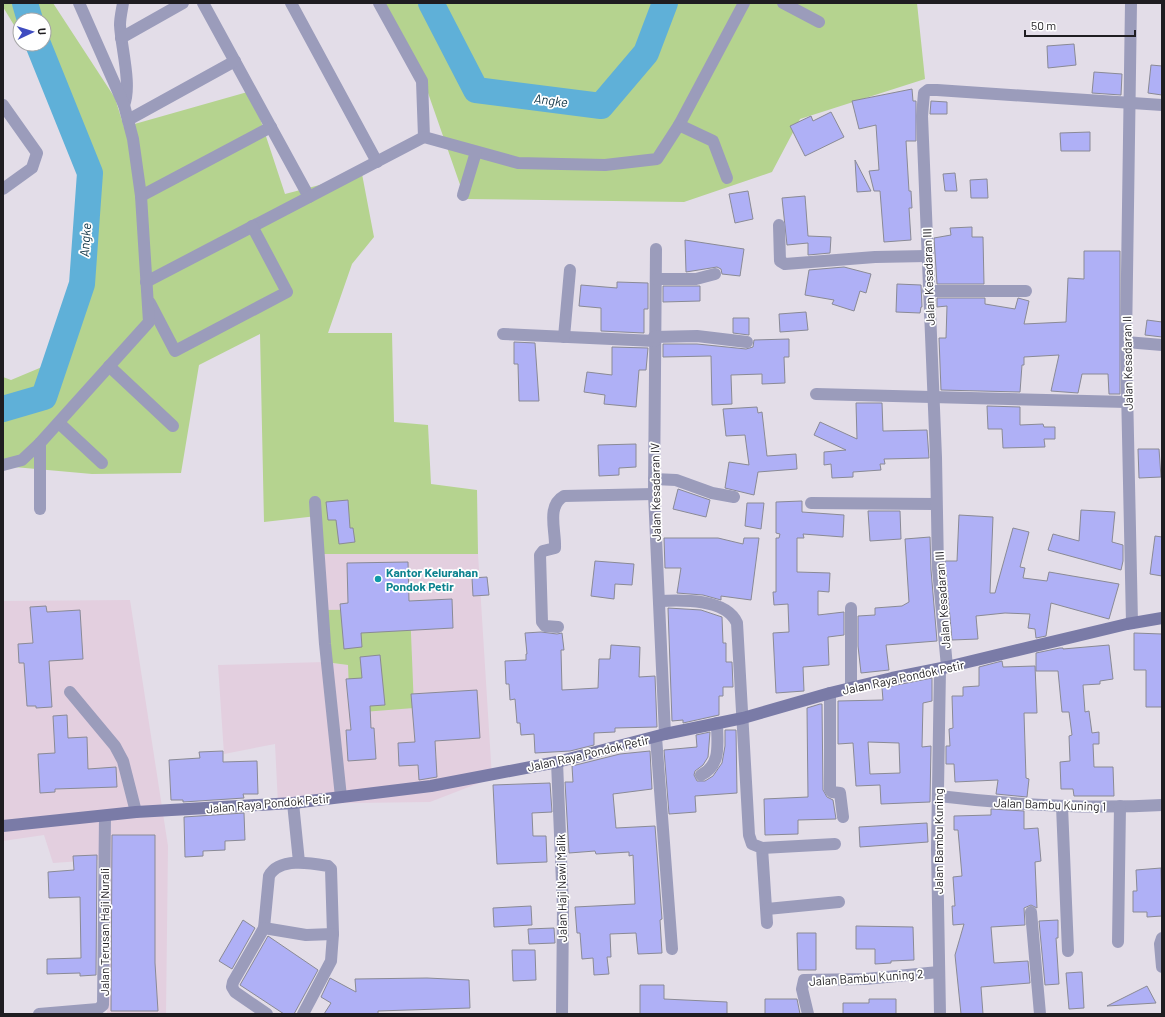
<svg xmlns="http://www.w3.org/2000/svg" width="1165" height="1017" font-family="Barlow,sans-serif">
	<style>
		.industrial { fill: #e3cfdf }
		.green { fill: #b5d38f }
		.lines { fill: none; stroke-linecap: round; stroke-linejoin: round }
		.river { stroke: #5fb0d8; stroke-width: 26 }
		.building { fill: #afb0f6; stroke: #8a8a95; fill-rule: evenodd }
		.minor { stroke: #9b9cbb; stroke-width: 12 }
		.secondary { stroke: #7a7ba7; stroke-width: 12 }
		.culture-dot { fill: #0f9aa8; stroke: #fff; stroke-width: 1.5 }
		.labels { text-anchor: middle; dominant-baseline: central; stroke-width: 3.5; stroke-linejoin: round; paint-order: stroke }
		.street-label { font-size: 12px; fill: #1f1d21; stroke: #fff }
		.culture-label { font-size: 12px; font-weight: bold; fill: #0d838f; stroke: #fff; text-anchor: start }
		.water-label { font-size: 13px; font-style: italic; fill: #0e3344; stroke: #fff }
	</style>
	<rect width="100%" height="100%" fill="#e3dde8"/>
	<!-- industrial -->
	<g class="industrial">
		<path d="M319,554H478L492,778L430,802L278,804L275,744L224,754L218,665L325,662L348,665L414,708L322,610Z"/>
		<path d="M130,600L168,846L166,1014H107L110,859L53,863L44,835L3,841V601Z"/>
	</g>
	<!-- green -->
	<g class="green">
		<path d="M3,3H53L115,98L124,127L251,91L285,194L362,174L374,237L352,264L328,333H392L394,422L428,425L431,484L477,490L478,554H319L317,516L264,522L260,334L199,365L181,473L92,474L3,466V377L11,380L42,367L85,255L72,121L25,44H44V20H20V35L3,7Z"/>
		<path d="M379,3H917L925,79L800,119L772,172L684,202L465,199L427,90Z"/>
		<path d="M410,609L414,708L350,713L348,665L325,662L322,610Z"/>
	</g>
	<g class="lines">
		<!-- river -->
		<g class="river">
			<path d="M25,3L30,20"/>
			<path d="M431,3L476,90L601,106L646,53L665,3"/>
			<path d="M3,409L44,397L82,284L90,173L38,44"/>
		</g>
	</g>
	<!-- building -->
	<g class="building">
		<path d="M1074,44L1076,65L1048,68L1047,46Z"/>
		<path d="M1151,65L1162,66V95L1148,93Z"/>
		<path d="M1094,72L1122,74L1121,95L1092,93Z"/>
		<path d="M912,89L913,101H916V141H906L909,191H911L912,208H909L911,240L884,242L880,191H874L869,171L879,170L876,125L859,129L852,101Z"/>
		<path d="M931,101L947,102V114H930Z"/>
		<path d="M831,112L844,137L805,156L790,126L811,116L813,121Z"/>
		<path d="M1090,132V151H1061L1060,133Z"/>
		<path d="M855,160L871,191L857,192Z"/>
		<path d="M955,173L957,191H945L943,174Z"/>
		<path d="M987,179L988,198H971L970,180Z"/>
		<path d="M748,191L753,219L735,223L729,194Z"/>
		<path d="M805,196L808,236L831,237L830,253L808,255V243L787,245L782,198Z"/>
		<path d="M972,227V237H983L984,284H937L934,238L951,235L950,228Z"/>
		<path d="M685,240L744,249L740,276L722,274L721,269L717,267L686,272Z"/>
		<path d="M1084,251H1120V394H1109L1108,374H1082L1078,393L1051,391L1059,355L1024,357V365H1022L1020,392L941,390L939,338H946L947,306L937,307V298H985V304L1015,309L1018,298L1029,301L1024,324L1066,322L1068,278L1084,279Z"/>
		<path d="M844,267L871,274L866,293L860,291L854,311L832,304L834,300L805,295L809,270Z"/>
		<path d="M617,282L648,283V309H644V333L601,331V308L579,306L581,285L617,288Z"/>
		<path d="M897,284L921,285L922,307H921L920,313L896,312Z"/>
		<path d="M663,286H700V301L663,302Z"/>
		<path d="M806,312L808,330L780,332L779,314Z"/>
		<path d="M733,318H749V335L733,333Z"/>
		<path d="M1147,320L1162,322V337L1145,335Z"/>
		<path d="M789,339V357H784L785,383L762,384V374L731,375L732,404L712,405L711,356L663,357V344H697L746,349L753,347L754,340Z"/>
		<path d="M514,342L535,343L539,401H519L518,364H514Z"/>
		<path d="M612,347L648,348L646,370H639L636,407L604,404L605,395L584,392L587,372L612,375Z"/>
		<path d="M856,403H882L883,431L927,430L929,458L884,459L885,464H880L881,470L853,472V477L832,478L831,464L824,465V452L846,450L814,435L820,422L857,439Z"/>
		<path d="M987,406L1020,407V425L1043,424L1044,427H1055V439H1044L1045,447L1003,448L1002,429H988Z"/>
		<path d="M757,407L758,413L762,412L767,456L796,454L797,469L758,472L754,495L725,488L729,462L749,465L745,435L726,436L723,409Z"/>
		<path d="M636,444V467L619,468V475L599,476L598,445Z"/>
		<path d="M1138,449H1159L1161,477L1139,478Z"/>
		<path d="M678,489L710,500L706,517L673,509Z"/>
		<path d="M348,500L350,528H353L355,542L339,544L336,520H328L326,502Z"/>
		<path d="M802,501V512L844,515L843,537L803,534L804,538H797V572L830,573L829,592L818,591V615L844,612V635L828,637L829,665L803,667L804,691L776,693L773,633L789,632L788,604L774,605L773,592H776V538H779L780,534L776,533V502Z"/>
		<path d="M747,503H764L761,529L745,526Z"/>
		<path d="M1081,510L1115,512L1112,542L1123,545V561L1121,570L1048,550L1053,534L1079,541Z"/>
		<path d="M868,511H900L901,539L870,541Z"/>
		<path d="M959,515L993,517L990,593H995L1013,528L1029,532L1020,567L1025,568L1023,578L1047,581L1049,572L1119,584L1109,619L1051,603L1046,636L1036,638L1035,629L1028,628L1030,614L1005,613L976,616L978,639L952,640L945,561H957Z"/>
		<path d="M1155,536L1162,537V576L1150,574Z"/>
		<path d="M930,537L931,570L937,641L886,645L889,670L861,673L858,646V616L875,615V608L902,606L909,602L905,539Z"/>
		<path d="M664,538H718L743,544L744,538H759L751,600L721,596V600L703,595L677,593L681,568H665Z"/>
		<path d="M595,561L634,564L632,585L615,584L614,599L591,596Z"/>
		<path d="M408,562L409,601L452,599L453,628L361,633L362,647L344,649L340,604L348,603L347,563Z"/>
		<path d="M487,577L489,595L473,596L472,578Z"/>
		<path d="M46,606L47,612L80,610L83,659L49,661L52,707L36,708V706H27L24,663H19L18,644L33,643L30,607Z"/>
		<path d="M668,608L701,610L722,617L723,643H726V662H732L733,687H723V696H719V715L683,723V720L672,721Z"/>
		<path d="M541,632L557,634L562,633L564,650H561L562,690L598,688L599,659H610L611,645L640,647L639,677L655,676L657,727L615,728V732L594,733V745L570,751L535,753L534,734L521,735L520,723H517L515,699L510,700L509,684H506L505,661L526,660V654H527L525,633Z"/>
		<path d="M1134,633L1162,634V707H1146V670H1134Z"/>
		<path d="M1109,645L1113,679L1100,681V684L1083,685L1085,712L1089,711L1092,733L1099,732V744H1093L1094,767H1113L1114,796H1074L1073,789H1061L1060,762L1070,761L1069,736L1072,735L1069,712H1062L1058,671H1036V653L1060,648H1063V649Z"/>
		<path d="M380,655L385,705L370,706L371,728H374L376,759L348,761L346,730H351L346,679L362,678L360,657Z"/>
		<path d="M1002,661L1003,667L1035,666L1037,713H1024L1026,778L1029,779L1027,797L996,794L998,780L955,782L954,764H946V746H950L949,729L953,728L952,696H963V687L979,686V667Z"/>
		<path d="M932,678V701L923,703L922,747L931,746L930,802L881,804L880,785L856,786L853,743L838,744V701L883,700L882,688ZM868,742L899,743L900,773L870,774Z"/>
		<path d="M477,690L480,738L435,741L437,777L419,780L418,765L399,766L398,743L415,742L411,694Z"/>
		<path d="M820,704H822L823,790L827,797L833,800L836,819L798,820V834L765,835L764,799L808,797L807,708Z"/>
		<path d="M67,715L68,738L87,737L88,769L116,767L117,787L55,789V792L40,793L38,754L55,753L53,716Z"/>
		<path d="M725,730H736L737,793L695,796L696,812L669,814L664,750L697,747L696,735L710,732L708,757L703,765L695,771L694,775L697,781H705L713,776L722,763L725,746Z"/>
		<path d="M223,751V762L257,761L258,794H243L244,798L183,802V800H171L169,760L200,758L199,752Z"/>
		<path d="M650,751L652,789L613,794L616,828L655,826L662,919L660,920L662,953L638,954L636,933L610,934L611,957H607L609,974L594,975L593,958L582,959L580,933H577L575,907L635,904L633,855L629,856V852L596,854L595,851L569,853L565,782H573L572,766L620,754Z"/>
		<path d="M550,783L552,812L532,813L533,836H546L547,862L497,864L493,785Z"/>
		<path d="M991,809L1024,811V829L1038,828L1041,861L1035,862L1037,908L1031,905L1024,908L1025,925L991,927L994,963L1028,961L1030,983L981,987L983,1014H961L955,955L964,924L953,925L952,906H955L953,877L962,876L958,830H954V816L991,815Z"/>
		<path d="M244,813L245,840L225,841V850L203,851V856L185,857L184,817Z"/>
		<path d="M927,823L928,842L860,847L859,827Z"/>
		<path d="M112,835H155V963L158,1011H111Z"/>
		<path d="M97,855L96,975L80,976V973L47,974V959L81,958L80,897L49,898L48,872L74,870L73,856Z"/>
		<path d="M1161,868L1162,916L1147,917V912H1133V891H1137L1136,870Z"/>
		<path d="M531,906L532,925L494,927L493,908Z"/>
		<path d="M243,920L255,928L232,969L219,961Z"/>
		<path d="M1058,920V938H1056L1059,984L1045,985L1039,921Z"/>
		<path d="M856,926L913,927L914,960L891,961V963L875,964V949H856Z"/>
		<path d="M554,928L555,943L529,944L528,929Z"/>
		<path d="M797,933H816V970H798Z"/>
		<path d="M268,936L318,970L294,1014H284L240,985Z"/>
		<path d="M512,950H535L536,980L513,981Z"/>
		<path d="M1082,972L1084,1008L1069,1009L1066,973Z"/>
		<path d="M330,978L356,992L355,979L427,978L469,980L470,1008L378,1011V1014H324L331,1003L321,997Z"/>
		<path d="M640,985H664V999L727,1002V1014H640Z"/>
		<path d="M1147,986L1156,1003L1107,1006Z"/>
		<path d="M765,999H797L800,1014H765Z"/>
		<path d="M869,999H896V1014H843V1003H869Z"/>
	</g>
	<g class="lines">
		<!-- minor -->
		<g class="minor">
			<path d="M123,3C122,10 120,17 120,25C121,47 132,85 124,105"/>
			<path d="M203,3L309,197"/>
			<path d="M291,3L377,162"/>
			<path d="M379,3L422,81L424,137L518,163L605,165L657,159L679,125L744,3"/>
			<path d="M783,3L819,22"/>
			<path d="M1131,3L1126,342L1132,623"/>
			<path d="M121,38L183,3"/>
			<path d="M3,105L37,153L32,168L3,189"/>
			<path d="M128,120L235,61"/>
			<path d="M679,125L713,141L727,178"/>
			<path d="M463,195L476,152"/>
			<path d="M141,196L271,127"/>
			<path d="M779,225L780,261L785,264L875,257L927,256"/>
			<path d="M656,249L654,494L665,734"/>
			<path d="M656,279H696L715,274"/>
			<path d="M146,282L424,137"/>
			<path d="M928,291H1026"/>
			<path d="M150,303L175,351L287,292L252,226"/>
			<path d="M503,334L655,341"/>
			<path d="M564,337L570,270"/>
			<path d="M654,337L697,336L747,342"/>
			<path d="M1126,342L1162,345"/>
			<path d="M109,366L173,426"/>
			<path d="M816,394L1127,402"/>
			<path d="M59,423L102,463"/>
			<path d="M3,465L22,460L40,443L149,322L141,196L133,139L124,105L79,3"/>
			<path d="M654,479L676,480L712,493L734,497"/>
			<path d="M315,502L325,644L341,797"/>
			<path d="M811,503L936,504"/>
			<path d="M40,509V443"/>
			<path d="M659,601C681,600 726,598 737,623L749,835L752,844L762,848L767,923"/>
			<path d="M558,627L545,626L542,622L540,555L543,551L555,548C556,531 546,506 564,496L654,494"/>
			<path d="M947,667L938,569L936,457L922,116L924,93L928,90H937L1162,105"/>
			<path d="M940,669L937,849L940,1014"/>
			<path d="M851,688V608"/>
			<path d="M70,692L115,746L123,761L136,812"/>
			<path d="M830,693V790L832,792L840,793L843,817"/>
			<path d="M656,737L672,949"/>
			<path d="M557,762L563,907L562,1014"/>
			<path d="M701,775C722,765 717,743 717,723"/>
			<path d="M939,796C1013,805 1087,809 1162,805"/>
			<path d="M293,803L299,862"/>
			<path d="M1062,806L1068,951"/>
			<path d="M762,848L835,844"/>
			<path d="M767,909L839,902"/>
			<path d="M1031,912L1040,1014"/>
			<path d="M264,928L269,876C279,857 311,863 328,866L331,869L333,934L331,961L303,1014"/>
			<path d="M1162,938L1160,944L1162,967"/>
			<path d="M1118,942L1120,806"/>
			<path d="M39,1014L98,1009L103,1005L105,816"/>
			<path d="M267,1014L235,992L232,987L233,982L264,928L306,935L333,934"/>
			<path d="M808,1014L802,989L804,980L865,979L939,972"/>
		</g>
		<!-- secondary -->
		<path class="secondary" d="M3,826L136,812L293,803L431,786L557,762L665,734L743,718L830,693L892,678L947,667L1127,624L1162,618"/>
	</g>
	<!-- markers -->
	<circle class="culture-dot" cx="378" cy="579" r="4"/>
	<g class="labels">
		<!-- street labels -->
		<g class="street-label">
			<text transform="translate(928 277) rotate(-92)">Jalan Kesadaran III</text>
			<text transform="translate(1127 363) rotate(-91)">Jalan Kesadaran II</text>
			<text transform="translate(655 492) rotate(-91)">Jalan Kesadaran IV</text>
			<text transform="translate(942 600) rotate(-94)">Jalan Kesadaran III</text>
			<text transform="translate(903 677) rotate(-12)">Jalan Raya Pondok Petir</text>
			<text transform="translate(588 753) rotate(-13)">Jalan Raya Pondok Petir</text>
			<text transform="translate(268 803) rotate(-5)">Jalan Raya Pondok Petir</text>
			<text transform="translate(1050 804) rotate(2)">Jalan Bambu Kuning 1</text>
			<text transform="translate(938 841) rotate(-90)">Jalan Bambu Kuning</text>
			<text transform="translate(561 888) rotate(-91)">Jalan Haji Nawi Malik</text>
			<text transform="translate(104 932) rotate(-90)">Jalan Terusan Haji Nurali</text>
			<text transform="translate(866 977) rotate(-4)">Jalan Bambu Kuning 2</text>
		</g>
		<!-- culture labels -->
		<g class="culture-label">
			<text x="386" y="572">Kantor Kelurahan<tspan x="386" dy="14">Pondok Petir</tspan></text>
		</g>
		<!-- water labels -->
		<g class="water-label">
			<text transform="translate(551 100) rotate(7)">Angke</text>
			<text transform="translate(85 240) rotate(-86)">Angke</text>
		</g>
	</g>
	<!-- border -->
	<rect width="1165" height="1017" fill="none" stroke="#1f1d21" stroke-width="8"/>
	<!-- north arrow -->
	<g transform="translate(32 32) rotate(86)"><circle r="19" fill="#ffffff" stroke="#a5a5a6"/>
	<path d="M0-3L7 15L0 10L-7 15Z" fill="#3f4cc0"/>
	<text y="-6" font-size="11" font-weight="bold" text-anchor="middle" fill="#1f1d21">U</text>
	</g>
	<!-- scale -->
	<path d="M1025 30v6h110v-6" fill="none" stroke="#1f1d21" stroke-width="2"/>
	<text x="1031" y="30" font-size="12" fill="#1f1d21" stroke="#ffffff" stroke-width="3" paint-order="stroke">50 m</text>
</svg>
